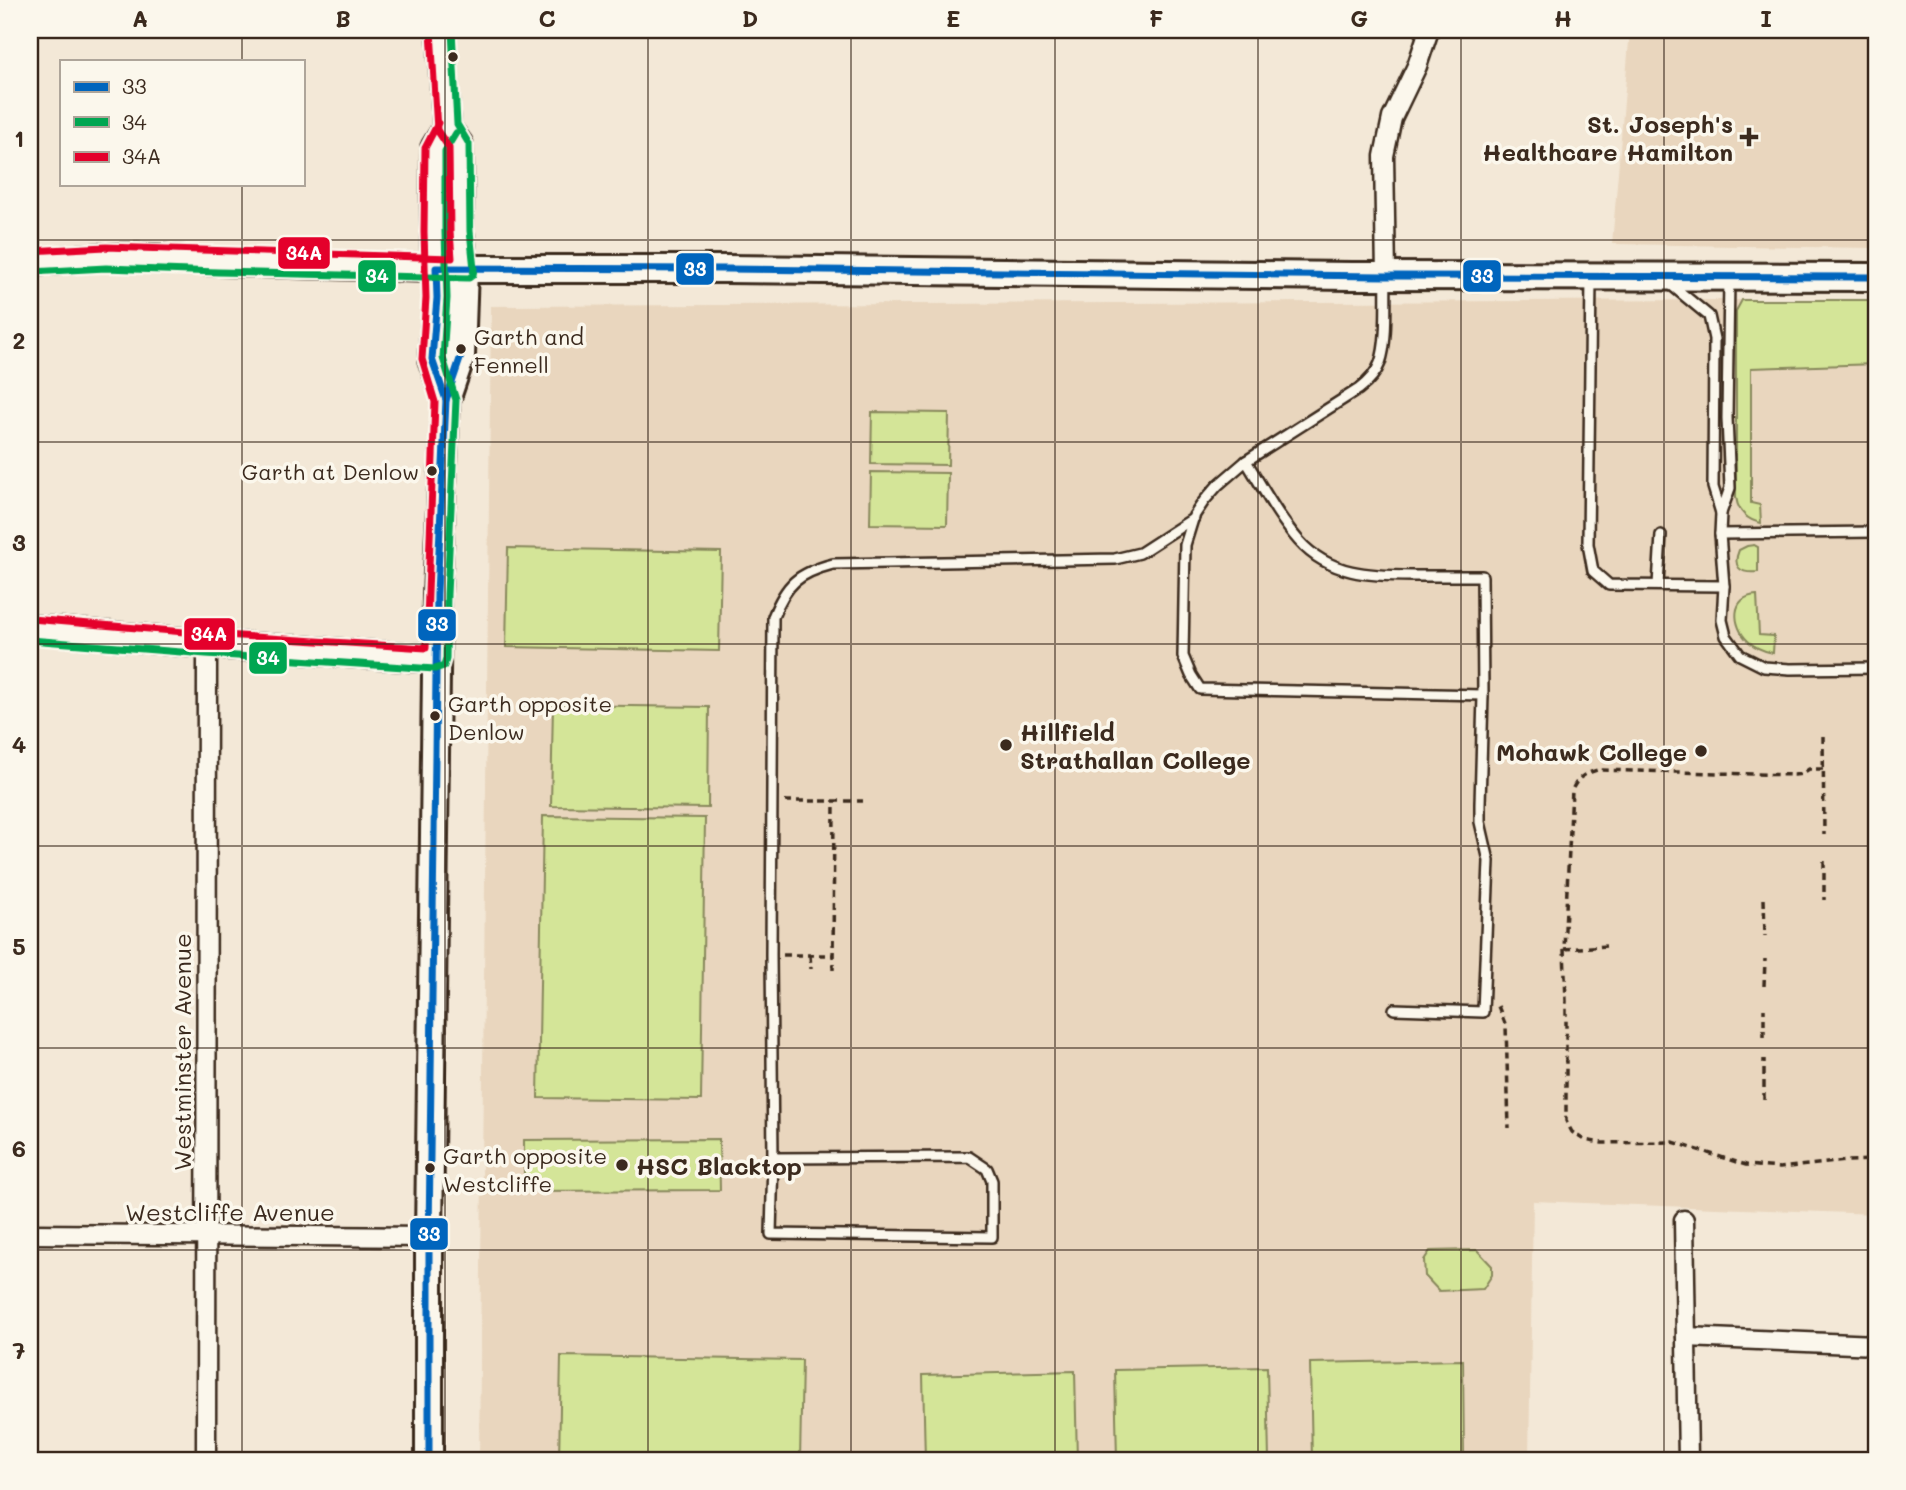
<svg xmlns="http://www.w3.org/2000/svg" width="1906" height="1490" font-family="Mali,sans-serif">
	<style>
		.built { fill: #e9d6be }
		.green { fill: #d4e598; stroke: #88885b; stroke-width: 2 }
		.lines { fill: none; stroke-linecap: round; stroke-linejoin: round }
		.lane-casing { stroke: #3b2a1e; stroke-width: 14 }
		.street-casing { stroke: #3b2a1e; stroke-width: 23 }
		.secondary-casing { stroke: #3b2a1e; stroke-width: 32 }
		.path { stroke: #3b2a1e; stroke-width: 3.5; stroke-dasharray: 7 5; stroke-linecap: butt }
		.lane { stroke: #fbf7ec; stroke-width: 9 }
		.street { stroke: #fbf7ec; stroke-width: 18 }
		.secondary { stroke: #fbf7ec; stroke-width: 26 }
		.bus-1-casing { stroke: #fbf7ec; stroke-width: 12 }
		.bus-2-casing { stroke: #fbf7ec; stroke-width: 12 }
		.bus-3-casing { stroke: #fbf7ec; stroke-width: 12 }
		.bus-1 { stroke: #0065bd; stroke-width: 7 }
		.bus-2 { stroke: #00a651; stroke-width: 7 }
		.bus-3 { stroke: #e4002b; stroke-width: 7 }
		.grid { fill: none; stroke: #3b2a1e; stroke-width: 2; stroke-opacity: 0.55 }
		.bus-dot { fill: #3b2a1e; stroke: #fbf7ec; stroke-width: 2.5 }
		.labels { text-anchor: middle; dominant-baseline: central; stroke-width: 7; stroke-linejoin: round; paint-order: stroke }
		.bus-label { font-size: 22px; fill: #3b2a1e; stroke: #fbf7ec; text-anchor: start }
		.poi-label { font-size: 24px; font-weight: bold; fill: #3b2a1e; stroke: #fbf7ec; text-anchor: end }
		.street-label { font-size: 24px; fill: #3b2a1e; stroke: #fbf7ec }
		.line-badge { stroke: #fbf7ec; stroke-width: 2.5 }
		.badge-label { font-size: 19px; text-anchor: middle; font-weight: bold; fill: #fff }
		.neatline { fill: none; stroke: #3b2a1e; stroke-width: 2.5 }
		.grid-label { font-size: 23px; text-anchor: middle; font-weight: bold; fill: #3b2a1e }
	</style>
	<rect width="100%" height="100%" fill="#f3e8d7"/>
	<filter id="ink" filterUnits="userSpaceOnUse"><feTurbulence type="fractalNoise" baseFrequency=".0143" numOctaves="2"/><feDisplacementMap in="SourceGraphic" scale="14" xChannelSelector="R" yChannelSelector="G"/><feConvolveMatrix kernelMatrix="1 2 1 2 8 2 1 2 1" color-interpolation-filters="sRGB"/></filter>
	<g filter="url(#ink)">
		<!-- built -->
		<g class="built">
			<path d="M1630,30H1876V248L1612,244Z"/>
			<path d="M1720,300L1876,301V1214L1533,1201L1529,1460H479L491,306Z"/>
		</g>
		<!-- green -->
		<g class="green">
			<path d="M1742,300H1876V364L1751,368V503L1760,505L1761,523C1747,520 1738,512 1736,497V311Z"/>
			<path d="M872,412L949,413L948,465L871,464Z"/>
			<path d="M871,472L948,473L947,525L870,524Z"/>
			<path d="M1754,545L1758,547V572C1740,574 1732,567 1739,550L1747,546Z"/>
			<path d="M508,548L721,552L719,651L506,647Z"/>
			<path d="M1757,595L1759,635L1774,636L1773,653C1763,651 1755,648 1748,641C1732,626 1730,596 1757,595Z"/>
			<path d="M553,705L709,707L708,808L551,806Z"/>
			<path d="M543,816L705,818L701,1100L538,1098Z"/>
			<path d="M719,1139L720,1190L524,1191V1140Z"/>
			<path d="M1477,1250L1492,1266V1275L1483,1289L1439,1291L1425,1276L1424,1260L1430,1251Z"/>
			<path d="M561,1356L802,1360L800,1460H559Z"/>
			<path d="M1463,1360L1464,1460H1312L1310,1363Z"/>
			<path d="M1267,1367L1269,1460H1117L1115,1370Z"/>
			<path d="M1075,1371L1077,1460H925L923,1375Z"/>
		</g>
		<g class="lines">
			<!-- lane casing -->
			<g class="lane-casing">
				<g id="lane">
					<path d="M1386,277C1385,301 1388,341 1380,363C1376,374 1368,382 1359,389L1246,461L1218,485L1204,501L1194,516L1185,545L1183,656L1191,675L1200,689L1483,695"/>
					<path d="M1591,278L1588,544L1593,571L1609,585L1724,586"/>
					<path d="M1729,279L1727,418L1730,488L1721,513L1720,534L1724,586L1722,620L1726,636L1740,655L1764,667L1790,669L1876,668"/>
					<path d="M1669,283L1709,316L1714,339L1713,487L1721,513"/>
					<path d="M1246,461C1263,488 1278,517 1299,541C1329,575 1371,576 1413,576C1436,576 1459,576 1482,576L1483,695L1480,804V822L1489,861L1483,1012L1394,1009"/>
					<path d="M1720,534L1876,532"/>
					<path d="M1658,585L1661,535"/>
					<path d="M773,1158L969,1157L987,1169L992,1181V1237L771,1234L773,1158L771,955L773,617C786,584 798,573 833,564L1115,559L1140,553L1194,518"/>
				</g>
			</g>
			<!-- street casing -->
			<g class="street-casing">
				<g id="street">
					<path d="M1386,276L1384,156L1392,118L1417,66L1429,30"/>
					<path d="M1684,1220L1688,1460"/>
					<path d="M30,1234L429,1237"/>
					<path d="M1686,1337L1876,1345"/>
					<path d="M206,1460L207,644"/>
				</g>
			</g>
			<!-- secondary casing -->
			<g class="secondary-casing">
				<g id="secondary">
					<path d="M30,262L106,257L153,258L218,262L464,269H727L1352,276L1876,277"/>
					<path d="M446,400L432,359L437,298L434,232L435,148L447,128"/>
					<path d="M30,629L207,644L436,659"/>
					<path d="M429,1460V1237L437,594L446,400L461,356L464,269L460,232L459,145L447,128L441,30"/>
				</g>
			</g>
			<!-- path -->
			<g class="path">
				<path d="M1868,500H1876"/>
				<path d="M1823,736L1824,835"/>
				<path d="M1823,769H1809L1802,774L1794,775L1597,770C1584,774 1578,777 1572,790L1564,949L1566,1001V1121L1572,1132L1584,1140L1602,1143L1673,1142L1746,1165L1780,1168L1845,1161L1876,1160"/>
				<path d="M785,801H863"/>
				<path d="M1824,861V900"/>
				<path d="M1764,899L1765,936"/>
				<path d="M1564,949L1606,946"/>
				<path d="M783,955H833"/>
				<path d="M810,955L811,969"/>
				<path d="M833,970L834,800"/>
				<path d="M1764,986L1765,959"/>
				<path d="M1498,1006L1506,1026L1509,1128"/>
				<path d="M1764,1037V1009"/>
				<path d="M1764,1100V1059"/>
			</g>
			<!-- lane -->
			<use href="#lane" class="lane"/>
			<!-- street -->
			<use href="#street" class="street"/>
			<!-- secondary -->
			<use href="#secondary" class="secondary"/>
			<!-- bus-1 casing -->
			<g class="bus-1-casing">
				<g id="bus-1">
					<path d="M446,400L432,359L437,298L436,268L727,269L1386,276L1876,277"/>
					<path d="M429,1460V1237L437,594L446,400L461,356V349"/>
				</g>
			</g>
			<!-- bus-2 casing -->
			<g class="bus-2-casing">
				<g id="bus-2">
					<path d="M31,272L106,268L218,272L469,278L473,275L474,269L470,231L469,144L457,124L452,30"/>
					<path d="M30,640L206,654L435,669L444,666L446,659L447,594L456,400L443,358L447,298L445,232V151L456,133"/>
				</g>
			</g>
			<!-- bus-3 casing -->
			<g class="bus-3-casing">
				<g id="bus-3">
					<path d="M30,251L106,247L452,258L450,232L449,148L437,130L431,31"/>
					<path d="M31,619L208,634L426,648L435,402L422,359L426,298L424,232L425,148L438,123"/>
				</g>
			</g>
			<!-- bus-1 -->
			<use href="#bus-1" class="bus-1"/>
			<!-- bus-2 -->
			<use href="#bus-2" class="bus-2"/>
			<!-- bus-3 -->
			<use href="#bus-3" class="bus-3"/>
		</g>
	</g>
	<!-- grid -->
	<path class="grid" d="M242,30V61M445,30V1460M648,30V1460M851,30V1460M1055,30V1460M1258,30V1460M1461,30V1460M1664,30V1460M242,184V1460M30,240H1876M30,442H1876M30,644H1876M30,846H1876M30,1048H1876M30,1250H1876"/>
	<!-- markers -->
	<g class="bus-dot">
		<circle cx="453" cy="57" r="6"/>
		<path d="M1745.5 126.5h7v7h7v7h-7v7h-7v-7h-7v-7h7z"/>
		<circle cx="461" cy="349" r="6"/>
		<circle cx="432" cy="471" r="6"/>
		<circle cx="435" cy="716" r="6"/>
		<circle cx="1006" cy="745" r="7"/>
		<circle cx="1701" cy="751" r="7"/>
		<circle cx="622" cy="1165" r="7"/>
		<circle cx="430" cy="1168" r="6"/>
	</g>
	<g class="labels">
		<!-- bus labels -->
		<g class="bus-label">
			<text x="474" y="336">Garth and<tspan x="474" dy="28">Fennell</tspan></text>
			<text x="419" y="471" text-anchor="end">Garth at Denlow</text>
			<text x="448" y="703">Garth opposite<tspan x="448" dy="28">Denlow</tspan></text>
			<text x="443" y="1155">Garth opposite<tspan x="443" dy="28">Westcliffe</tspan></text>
		</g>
		<!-- poi labels -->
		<g class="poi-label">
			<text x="1733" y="123">St. Joseph's<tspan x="1733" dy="28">Healthcare Hamilton</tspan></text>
			<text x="1020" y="731" text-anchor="start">Hillfield<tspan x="1020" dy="28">Strathallan College</tspan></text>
			<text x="1687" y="751">Mohawk College</text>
			<text x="636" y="1165" text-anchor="start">HSC Blacktop</text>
		</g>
		<!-- street labels -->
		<g class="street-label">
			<text transform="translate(181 1052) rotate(-90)">Westminster Avenue</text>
			<text x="230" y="1211">Westcliffe Avenue</text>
		</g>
	</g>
	<g class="line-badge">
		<rect x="277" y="236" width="54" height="34" rx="7" fill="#e4002b"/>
		<rect x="675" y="252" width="40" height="34" rx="7" fill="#0065bd"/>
		<rect x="357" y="259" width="40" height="34" rx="7" fill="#00a651"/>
		<rect x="1462" y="259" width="40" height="34" rx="7" fill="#0065bd"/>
		<rect x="417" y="608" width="40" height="34" rx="7" fill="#0065bd"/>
		<rect x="183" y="617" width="53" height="34" rx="7" fill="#e4002b"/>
		<rect x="248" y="641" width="40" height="34" rx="7" fill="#00a651"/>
		<rect x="409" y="1217" width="40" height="34" rx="7" fill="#0065bd"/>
	</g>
	<g class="badge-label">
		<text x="304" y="260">34A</text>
		<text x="695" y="276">33</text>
		<text x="377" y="283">34</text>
		<text x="1482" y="283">33</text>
		<text x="437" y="631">33</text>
		<text x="209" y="641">34A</text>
		<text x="268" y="665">34</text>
		<text x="429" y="1241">33</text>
	</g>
	<!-- margin -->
	<rect width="1906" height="1490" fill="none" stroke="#fbf7ec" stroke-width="77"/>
	<!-- legend -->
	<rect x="60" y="60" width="245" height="126" fill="#fbf7ec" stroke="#aea59a" stroke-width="2"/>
	<rect x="74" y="82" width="35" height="10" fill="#0065bd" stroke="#aea59a" stroke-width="2"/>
	<text x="122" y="94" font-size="21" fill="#3b2a1e">33</text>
	<rect x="74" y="117" width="35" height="10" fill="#00a651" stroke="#aea59a" stroke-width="2"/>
	<text x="122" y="130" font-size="21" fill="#3b2a1e">34</text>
	<rect x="74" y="152" width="35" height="10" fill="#e4002b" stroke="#aea59a" stroke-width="2"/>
	<text x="122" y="164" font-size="21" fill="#3b2a1e">34A</text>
	<rect x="38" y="38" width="1830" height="1414" class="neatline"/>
	<g class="grid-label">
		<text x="140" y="27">A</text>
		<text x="343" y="27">B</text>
		<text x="547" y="27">C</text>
		<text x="750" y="27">D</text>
		<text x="953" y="27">E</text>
		<text x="1156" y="27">F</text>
		<text x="1359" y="27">G</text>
		<text x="1563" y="27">H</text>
		<text x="1766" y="27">I</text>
		<text x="19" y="147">1</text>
		<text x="19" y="349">2</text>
		<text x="19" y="551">3</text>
		<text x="19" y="753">4</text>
		<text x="19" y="955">5</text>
		<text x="19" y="1157">6</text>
		<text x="19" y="1359">7</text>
	</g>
</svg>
